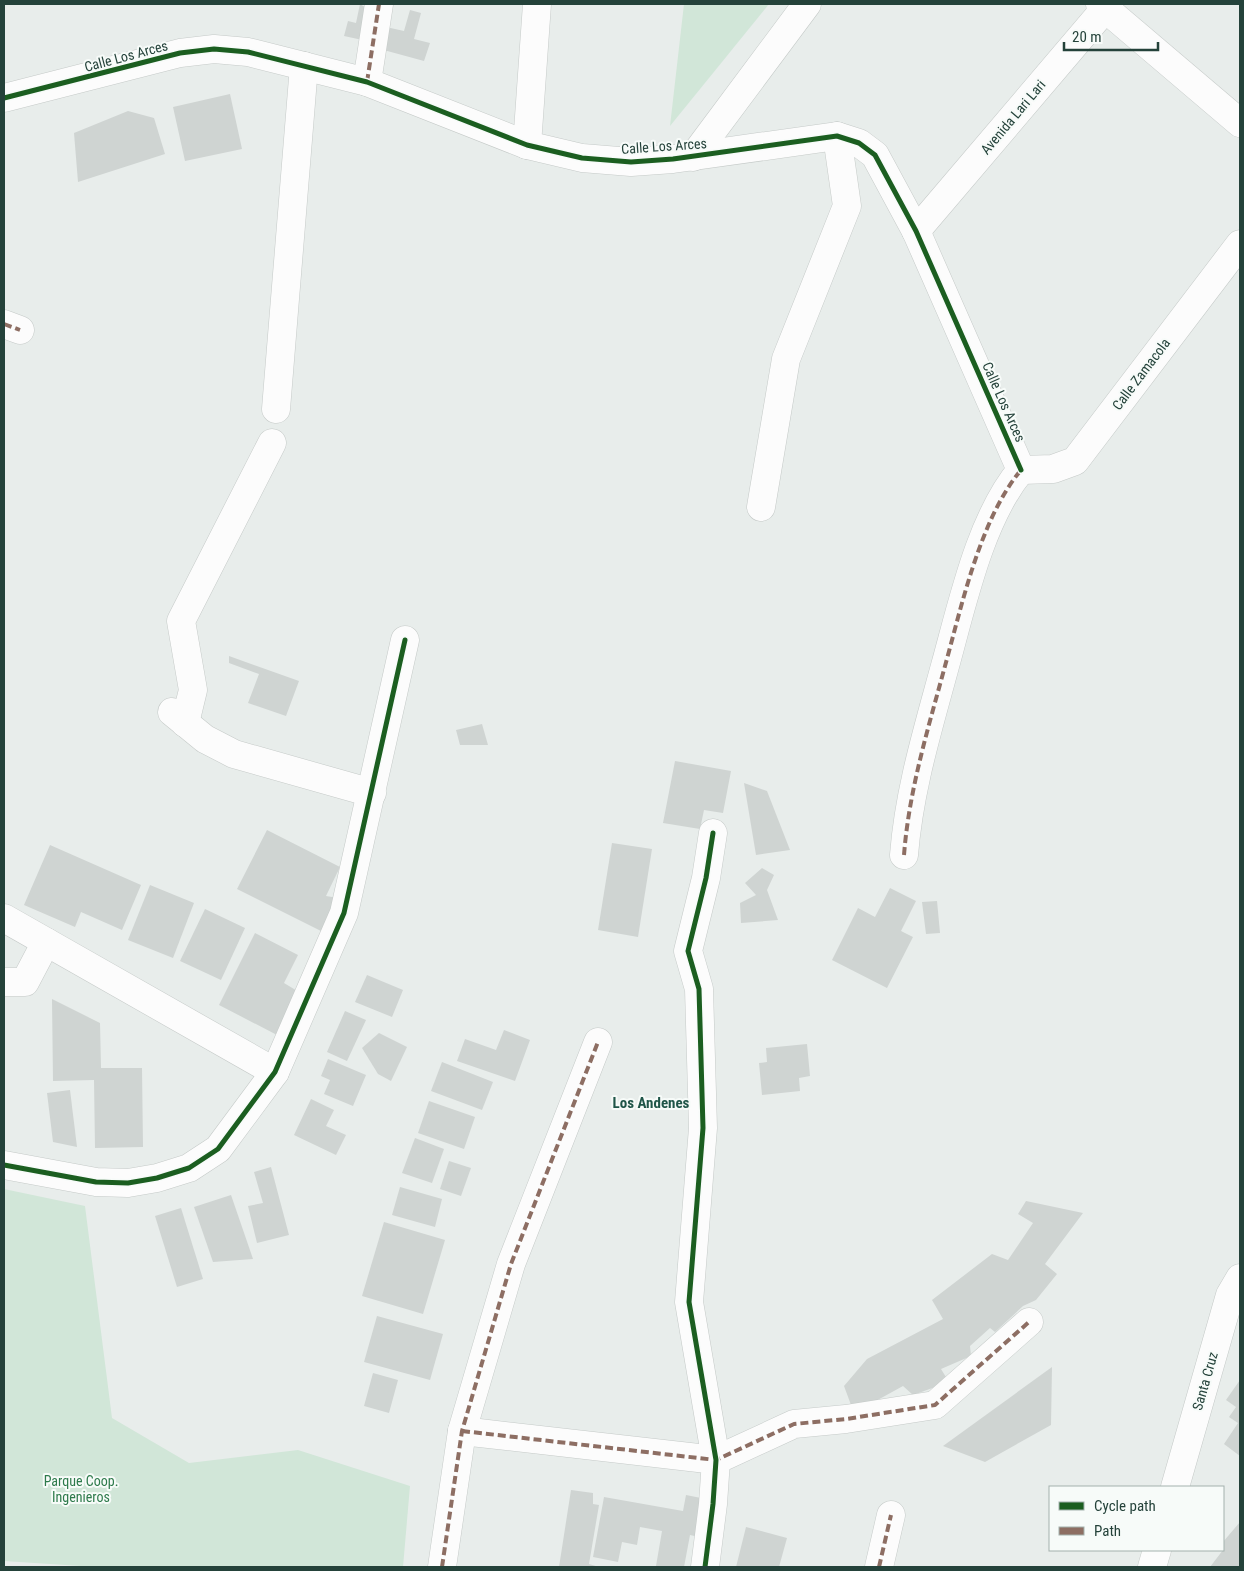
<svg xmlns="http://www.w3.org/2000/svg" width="1244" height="1571" font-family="'Roboto Condensed',sans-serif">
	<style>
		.green { fill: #d1e6d8 }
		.building { fill: #cfd4d2 }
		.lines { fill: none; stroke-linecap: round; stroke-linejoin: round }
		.minor-casing { stroke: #c5cac8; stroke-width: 29 }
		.minor { stroke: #fcfcfc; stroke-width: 28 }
		.quiet { stroke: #8d6e63; stroke-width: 4; stroke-dasharray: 8 4; stroke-linecap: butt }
		.cycleway-casing { stroke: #f7fbf9; stroke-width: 8 }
		.cycleway { stroke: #1b5e20; stroke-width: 5 }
		.labels { text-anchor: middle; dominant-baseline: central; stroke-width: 4; stroke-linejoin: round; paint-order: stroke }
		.street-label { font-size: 14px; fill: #24423a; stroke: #f7fbf9 }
		.park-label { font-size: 14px; fill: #2d7a4b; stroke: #f7fbf9 }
		.neighbourhood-label { font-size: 15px; font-weight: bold; fill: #1f5548; stroke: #f7fbf9 }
	</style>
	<rect width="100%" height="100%" fill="#e8edeb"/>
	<!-- green -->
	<g class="green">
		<path d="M684,4H769L670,126Z"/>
		<path d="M4,1189L85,1206L112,1418L189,1463L298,1450L410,1486L403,1567H96L4,1561Z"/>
	</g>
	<!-- building -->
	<g class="building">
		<path d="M360,4L368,9L367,41L344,36L348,21L356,23Z"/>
		<path d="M410,10L421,13L414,39L430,43L424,61L380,49L386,27L404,31Z"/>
		<path d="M230,94L242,149L185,161L173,107Z"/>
		<path d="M128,111L154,118L165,154L78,182L74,133Z"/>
		<path d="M229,656L299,681L286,716L248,703L259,674L229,663Z"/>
		<path d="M482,724L488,745H460L456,730Z"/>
		<path d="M675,761L731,771L723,813L704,810L700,829L663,823Z"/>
		<path d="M744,783L767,791L790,850L756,855Z"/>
		<path d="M267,830L340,867L326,896L338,898L321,931L237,889Z"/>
		<path d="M612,843L652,849L638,937L598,930Z"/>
		<path d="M50,845L141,885L122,930L81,912L75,927L24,905Z"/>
		<path d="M762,868L774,875L767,890L778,920L741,923L740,903L756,895L745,883Z"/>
		<path d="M150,885L194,903L173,958L128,940Z"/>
		<path d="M890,888L916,901L901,931L913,937L887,988L832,960L858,908L875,917Z"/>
		<path d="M937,901L940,933L926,934L922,902Z"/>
		<path d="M205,909L245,928L221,980L180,961Z"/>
		<path d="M255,933L298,955L284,983L299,992L277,1035L219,1005Z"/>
		<path d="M367,975L403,990L392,1017L355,1002Z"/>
		<path d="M52,999L100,1023L101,1068H142L143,1147L95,1148L94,1080L53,1081Z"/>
		<path d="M345,1011L366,1020L347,1061L327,1052Z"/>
		<path d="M504,1030L530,1040L515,1081L457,1061L465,1039L496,1050Z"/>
		<path d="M379,1033L407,1047L391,1081L378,1074L362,1048Z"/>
		<path d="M807,1044L810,1076L799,1078L800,1091L762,1095L759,1063L767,1062L766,1048Z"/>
		<path d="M328,1059L366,1075L353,1106L324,1094L330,1080L321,1076Z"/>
		<path d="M442,1062L493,1082L482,1110L431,1091Z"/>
		<path d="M70,1090L77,1147L53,1142L47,1093Z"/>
		<path d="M311,1099L334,1110L326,1126L346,1135L336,1155L294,1135Z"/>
		<path d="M429,1101L475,1117L464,1149L418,1133Z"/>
		<path d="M415,1138L444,1149L432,1183L402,1173Z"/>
		<path d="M449,1161L471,1168L461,1196L440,1189Z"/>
		<path d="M271,1167L289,1235L257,1243L248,1206L263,1203L254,1172Z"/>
		<path d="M400,1187L442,1199L435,1227L392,1215Z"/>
		<path d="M231,1195L253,1259L213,1262L194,1207Z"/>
		<path d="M1026,1201L1083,1213L1045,1264L1057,1274L1036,1300L1023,1306L995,1332L990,1328L970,1346L971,1356L941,1369L949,1382L913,1395L903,1386L854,1413L844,1386L867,1359L943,1319L932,1300L992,1254L1008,1260L1033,1223L1018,1214Z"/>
		<path d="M181,1208L203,1279L177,1287L155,1216Z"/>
		<path d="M384,1222L445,1240L423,1314L362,1296Z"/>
		<path d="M377,1316L443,1334L430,1380L364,1362Z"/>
		<path d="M1052,1367L1051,1425L985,1462L943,1446Z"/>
		<path d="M373,1373L398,1380L389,1413L364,1406Z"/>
		<path d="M1240,1380V1456L1224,1444L1238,1423L1229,1417L1236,1407L1226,1400Z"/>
		<path d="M571,1490L593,1493V1504L599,1505L589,1564L599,1567H559Z"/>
		<path d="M686,1495L706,1499L699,1537L690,1535L684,1567L656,1566L662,1531L640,1527L637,1545L622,1542L618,1562L593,1557L604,1497L683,1511Z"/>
		<path d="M1240,1522V1567H1210L1223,1550V1542Z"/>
		<path d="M746,1527L787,1538L779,1567H736Z"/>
	</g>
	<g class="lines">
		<!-- minor casing -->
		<g class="minor-casing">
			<g id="minor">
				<path d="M1100,4L1240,123"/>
				<path d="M367,82L379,4"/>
				<path d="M4,98L180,53L214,49L248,52L367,82L527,145L582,158L631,162L673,159L837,136L859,143L875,155L916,231L1021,470"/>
				<path d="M527,145L537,4"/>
				<path d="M693,157L807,4"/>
				<path d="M916,231L1109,4"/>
				<path d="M4,324L20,330"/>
				<path d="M276,409L304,66"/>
				<path d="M1021,470L1053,469L1075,461L1240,244"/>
				<path d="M761,507L786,359L847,206L837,136"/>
				<path d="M172,712L205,739L234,754L372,793"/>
				<path d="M185,723L193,690L181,621L272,443"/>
				<path d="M904,855C909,790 928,729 945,666C962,605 980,519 1021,470"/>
				<path d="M4,918L275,1072"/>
				<path d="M4,982H25L46,942"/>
				<path d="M4,1165L96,1182L128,1183L157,1178L189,1168L218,1149L275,1072L344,913L405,640"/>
				<path d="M462,1431L716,1460L794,1424L846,1419L935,1405L1029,1322"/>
				<path d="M1175,1487L1230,1295L1240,1278"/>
				<path d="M442,1567L462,1431L511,1264L598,1042"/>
				<path d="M705,1567L713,1504L716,1460L689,1302L703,1128L699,989L688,951L706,878L713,833"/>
				<path d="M879,1567L891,1515"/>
				<path d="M1152,1567L1157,1550"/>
			</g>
		</g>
		<!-- minor -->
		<use href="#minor" class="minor"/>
		<!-- quiet -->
		<g class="quiet">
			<path d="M367,82L379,4"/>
			<path d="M4,324L20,330"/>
			<path d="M904,855C909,790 928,729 945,666C962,605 980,519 1021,470"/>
			<path d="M462,1431L716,1460L794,1424L846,1419L935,1405L1029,1322"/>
			<path d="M442,1567L462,1431L511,1264L598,1042"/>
			<path d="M879,1567L891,1515"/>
		</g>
		<!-- cycleway casing -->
		<g class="cycleway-casing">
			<g id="cycleway">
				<path d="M4,98L180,53L214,49L248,52L367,82L527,145L582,158L631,162L673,159L837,136L859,143L875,155L916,231L1021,470"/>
				<path d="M4,1165L96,1182L128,1183L157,1178L189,1168L218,1149L275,1072L344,913L405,640"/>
				<path d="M705,1567L713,1504L716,1460L689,1302L703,1128L699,989L688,951L706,878L713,833"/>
			</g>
		</g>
		<!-- cycleway -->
		<use href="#cycleway" class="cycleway"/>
	</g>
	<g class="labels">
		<!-- street labels -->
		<g class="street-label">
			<text transform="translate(126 56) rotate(-15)">Calle Los Arces</text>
			<text transform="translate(1013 117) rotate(-50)">Avenida Lari Lari</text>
			<text transform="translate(664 146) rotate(-4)">Calle Los Arces</text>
			<text transform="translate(1141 374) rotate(-53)">Calle Zamacola</text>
			<text transform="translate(1004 402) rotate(66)">Calle Los Arces</text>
			<text transform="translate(1205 1381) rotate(-74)">Santa Cruz</text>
		</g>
		<!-- park labels -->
		<g class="park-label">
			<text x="81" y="1481">Parque Coop.<tspan x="81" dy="16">Ingenieros</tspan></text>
		</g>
		<!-- neighbourhood labels -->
		<g class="neighbourhood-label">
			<text x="651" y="1103">Los Andenes</text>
		</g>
	</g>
	<!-- border -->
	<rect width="1244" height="1571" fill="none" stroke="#24423a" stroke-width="10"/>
	<!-- legend -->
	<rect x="1049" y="1486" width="175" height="65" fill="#f7fbf9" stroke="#a3b1ad"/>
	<rect x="1059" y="1502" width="25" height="8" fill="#1b5e20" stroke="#a3b1ad"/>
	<text x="1094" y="1511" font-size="15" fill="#24423a">Cycle path</text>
	<rect x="1059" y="1527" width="25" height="8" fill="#8d6e63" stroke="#a3b1ad"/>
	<text x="1094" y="1536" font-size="15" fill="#24423a">Path</text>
	<!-- scale -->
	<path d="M1064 42v8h94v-8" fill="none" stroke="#24423a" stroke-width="2.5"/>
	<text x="1072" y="42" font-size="15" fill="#24423a" stroke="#f7fbf9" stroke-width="4" paint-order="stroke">20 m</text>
</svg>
